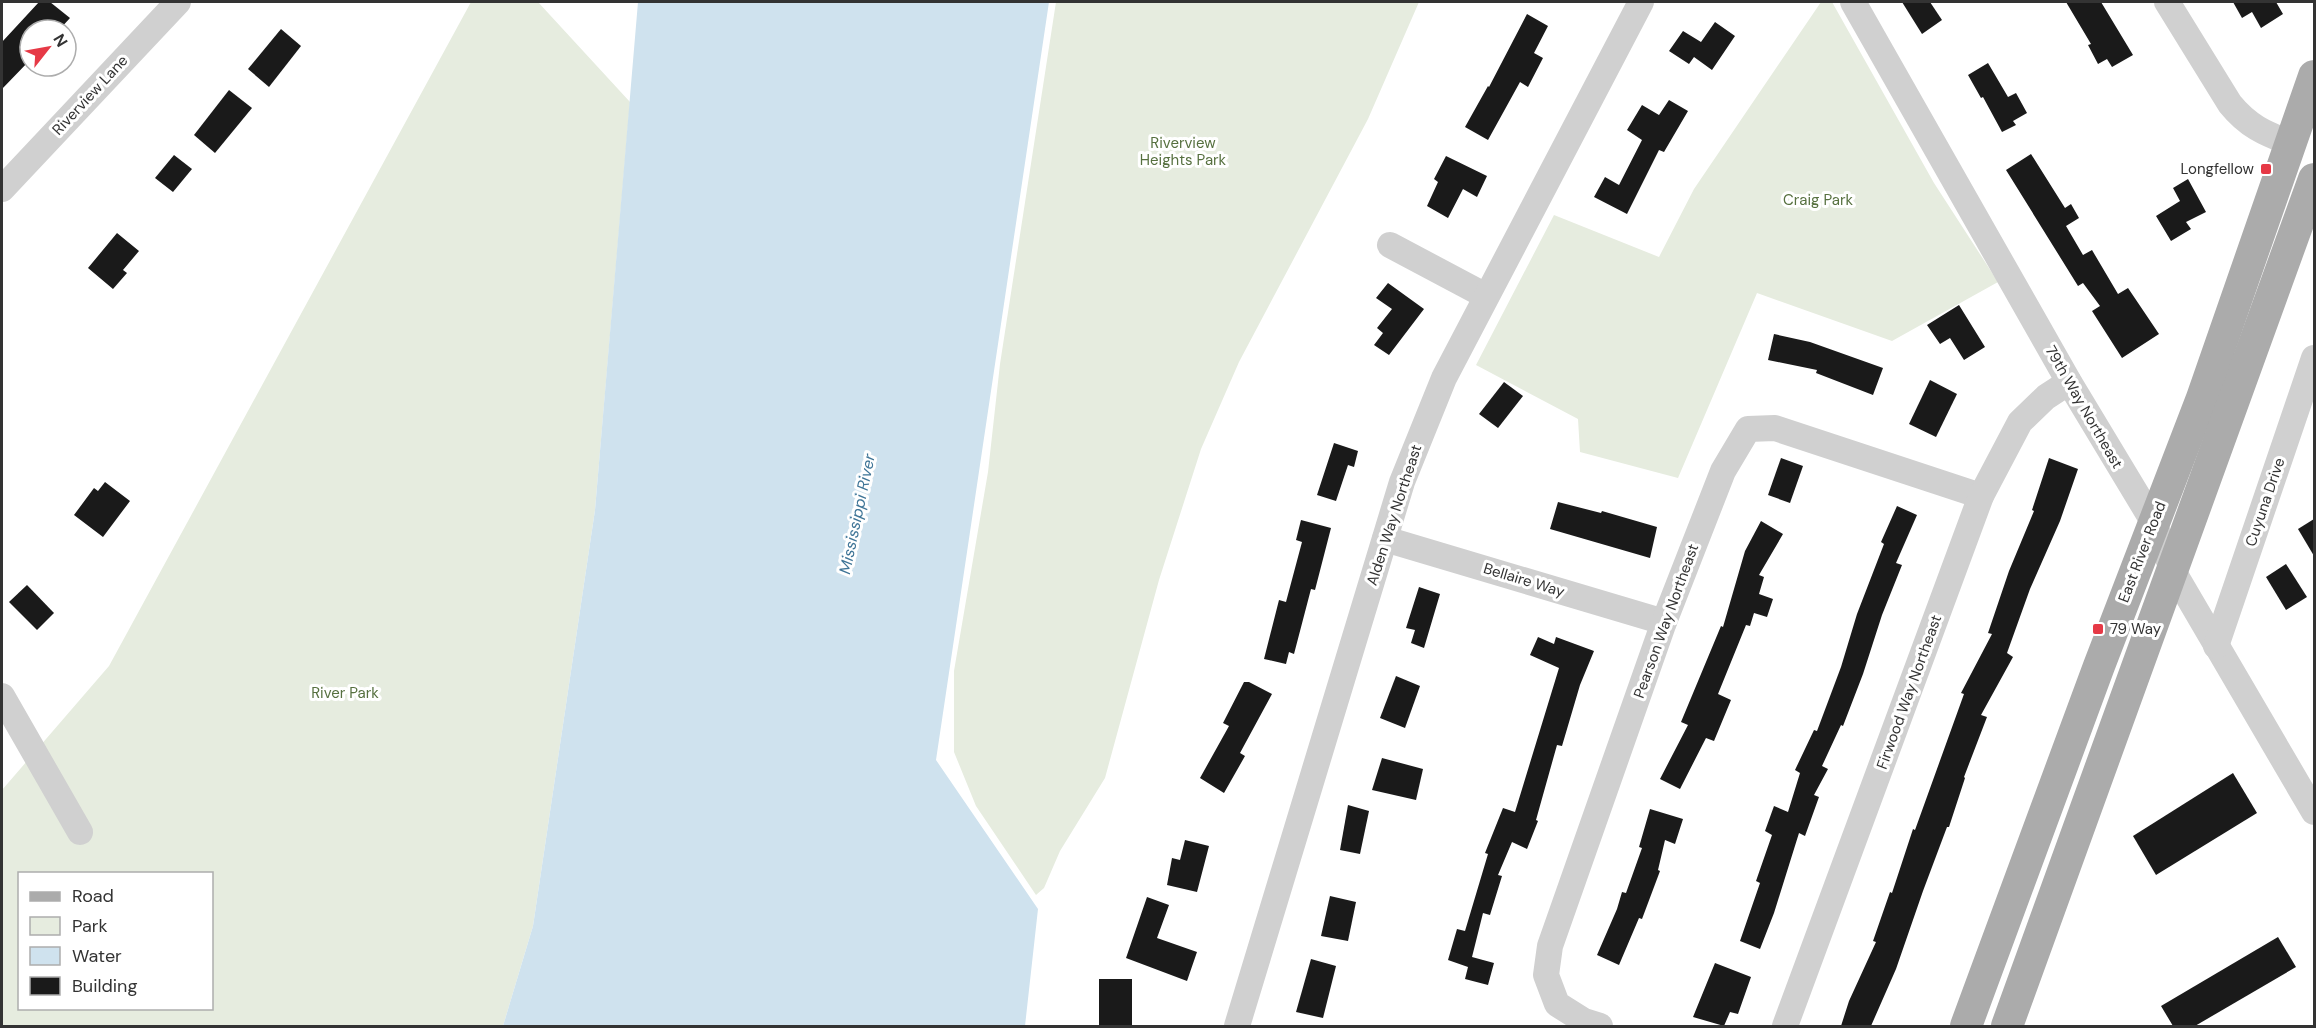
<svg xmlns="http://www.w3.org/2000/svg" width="2316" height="1028" font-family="'DM Sans',sans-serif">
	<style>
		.green { fill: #e6ecdf; fill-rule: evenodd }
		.water { fill: #cfe2ee }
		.building { fill: #1a1a1a }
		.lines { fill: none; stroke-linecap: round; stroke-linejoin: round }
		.minor { stroke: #d0d0d0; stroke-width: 26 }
		.major { stroke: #ababab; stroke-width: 32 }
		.poi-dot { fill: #e63946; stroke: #fff; stroke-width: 2 }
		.labels { text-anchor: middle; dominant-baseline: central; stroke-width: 6; stroke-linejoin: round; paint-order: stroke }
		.street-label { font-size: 15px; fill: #333; stroke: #fff }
		.park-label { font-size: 15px; fill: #56703f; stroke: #fff }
		.poi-label { font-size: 15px; fill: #333; stroke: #fff; text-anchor: end }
		.water-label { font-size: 16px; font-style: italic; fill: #3f7597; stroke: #fff }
	</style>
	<rect width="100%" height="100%" fill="#fff"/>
	<!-- green -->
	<g class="green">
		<path d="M471,2H538L630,102L595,510L533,926L503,1026H2V790L109,666ZM20,874H212V1008H20Z"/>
		<path d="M1056,2H1419L1368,119L1239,362L1201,449L1159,580L1105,778L1060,851L1044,888L1036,895L976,806L954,752V671L988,472L1000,364Z"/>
		<path d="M1821,2H1832L1934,183L1998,282L1892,341L1757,293L1678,478L1580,452L1578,419L1476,365L1554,215L1659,257L1694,189Z"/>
	</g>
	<!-- water -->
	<path class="water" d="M638,2H1049L936,760L1038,909L1025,1026H503L533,926L595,510Z"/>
	<!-- building -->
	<g class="building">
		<path d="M39,2H50L70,18L59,30H30V60L2,89V42Z"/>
		<path d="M1902,2H1930L1942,20L1922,34Z"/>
		<path d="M2066,2H2101L2133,55L2112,67L2107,59L2098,64L2088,45L2091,44Z"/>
		<path d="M2233,2H2276L2283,14L2261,28L2252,12L2242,18Z"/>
		<path d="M1527,14L1548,26L1534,53L1543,58L1528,87L1520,82L1488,140L1465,127L1488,86L1489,87Z"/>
		<path d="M1715,22L1735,36L1712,70L1694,57L1689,64L1669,51L1683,31L1701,42Z"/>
		<path d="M281,29L301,46L269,87L248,69Z"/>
		<path d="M1988,63L2008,97L2016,93L2027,113L2013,121L2016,125L2002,132L1983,97L1981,98L1968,75Z"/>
		<path d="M229,90L252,108L215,153L194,135Z"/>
		<path d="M1669,100L1688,111L1664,152L1659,150L1627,214L1594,197L1605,177L1619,185L1642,140L1627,130L1642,105L1659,115Z"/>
		<path d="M2031,154L2065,208L2071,204L2079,218L2066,226L2083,255L2092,250L2118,294L2128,288L2159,334L2122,358L2092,311L2100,306L2083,283L2078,286L2006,170Z"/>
		<path d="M174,155L192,169L173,192L155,178Z"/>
		<path d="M1446,156L1487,176L1477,197L1463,189L1448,218L1427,206L1438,182L1434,179Z"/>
		<path d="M2188,179L2206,212L2186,222L2191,229L2171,241L2156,216L2180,201L2173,188Z"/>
		<path d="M117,233L139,251L123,270L127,273L113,289L88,268Z"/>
		<path d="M1388,283L1424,309L1389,355L1374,345L1383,333L1377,328L1392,309L1376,298Z"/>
		<path d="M1959,305L1985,347L1964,360L1950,338L1940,344L1927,325Z"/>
		<path d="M1774,334L1810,342L1883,368L1873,395L1816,373L1817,370L1768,360Z"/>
		<path d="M1930,380L1957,394L1936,437L1909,424Z"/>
		<path d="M1504,382L1523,396L1498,428L1479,414Z"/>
		<path d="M1334,443L1358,451L1354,467L1348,465L1336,501L1317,495Z"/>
		<path d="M1781,458L1803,466L1790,503L1768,495Z"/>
		<path d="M2049,458L2078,469L2060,521L2030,589L2007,653L2013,657L1981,715L1987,717L1964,777L1965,778L1949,827H1947L1923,891L1896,969L1871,1026H1841L1849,1001L1876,942L1873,941L1890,892L1892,893L1913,829L1915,830L1964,694L1961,693L1992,634L1988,633L2009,571L2034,511L2032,510Z"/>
		<path d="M105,482L130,501L103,537L74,515L94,488L98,491Z"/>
		<path d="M1558,502L1601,513L1602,511L1657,527L1650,558L1550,529Z"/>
		<path d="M1897,506L1917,515L1896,563L1902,565L1882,615L1863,674L1843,726L1841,725L1822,766L1828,769L1814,795L1819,797L1805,836L1799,833L1774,913L1760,949L1740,941L1760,883L1756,881L1772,835L1765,831L1774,806L1788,812L1800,773L1795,770L1814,730L1817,731L1841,667L1857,614L1884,544L1881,542Z"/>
		<path d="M2314,519V556L2298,529Z"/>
		<path d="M1301,520L1331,528L1315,590L1311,589L1294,654L1289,652L1286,664L1264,659L1279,600L1286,602L1302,542L1296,540Z"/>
		<path d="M1761,521L1783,534L1759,575L1764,577L1759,594L1773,599L1767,617L1754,613L1750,626L1746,625L1718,694L1731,700L1714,741L1706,738L1680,789L1660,779L1688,725L1681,722L1721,626L1723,627L1745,551Z"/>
		<path d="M2286,564L2307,597L2286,610L2266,577Z"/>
		<path d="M27,585L54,613L37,630L9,602Z"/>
		<path d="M1419,587L1440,594L1424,648L1411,643L1415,630L1406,628Z"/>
		<path d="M1538,637L1554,644L1556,637L1594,651L1580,685L1562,746L1557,745L1536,820L1538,821L1527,849L1512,842L1498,875L1502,876L1490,915L1483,913L1472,957L1494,963L1488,985L1465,979L1468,967L1448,960L1457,929L1465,931L1488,854L1485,853L1503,808L1515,812L1559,668L1530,655Z"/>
		<path d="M1396,676L1420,686L1405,728L1380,718Z"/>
		<path d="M1244,682H1249L1272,694L1240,753L1245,756L1224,793L1200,778L1229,726L1223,723Z"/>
		<path d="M1382,758L1423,769L1416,800L1372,790Z"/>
		<path d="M2233,773L2257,813L2156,875L2133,836Z"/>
		<path d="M1348,805L1369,811L1360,854L1340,850Z"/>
		<path d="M1650,809L1683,819L1675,844L1665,840L1658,870L1660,871L1642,919L1639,918L1619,965L1597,955L1617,909L1622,892L1626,893L1642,848L1639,847Z"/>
		<path d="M1185,840L1209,846L1197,892L1167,885L1172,858L1180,860Z"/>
		<path d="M1330,896L1356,902L1348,941L1321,936Z"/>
		<path d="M1147,897L1169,905L1157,938L1197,952L1187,981L1126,958Z"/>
		<path d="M2278,937L2296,967L2195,1026H2173L2161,1006Z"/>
		<path d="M1311,959L1336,966L1323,1018L1296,1012Z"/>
		<path d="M1715,963L1751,977L1738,1014L1730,1012L1724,1026L1693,1017Z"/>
		<rect x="1099" y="979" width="33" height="47"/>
	</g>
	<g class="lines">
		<!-- minor -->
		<g class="minor">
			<path d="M1853,2L2069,382L2154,523L2173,571L2314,812"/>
			<path d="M2167,2L2230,104C2248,126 2264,133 2290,143"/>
			<path d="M2,189L178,2"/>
			<path d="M1390,245L1486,296"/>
			<path d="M1385,539L1664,622"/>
			<path d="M2216,646L2314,358"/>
			<path d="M2,696L80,832"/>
			<path d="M1237,1026L1402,482L1444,378L1641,2"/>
			<path d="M1600,1026L1584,1021L1557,1004L1546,975L1550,946L1664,622L1723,471L1748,429L1775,428L1981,496"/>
			<path d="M1785,1026L1981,496L2020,422L2046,397L2069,382"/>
		</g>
		<!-- major -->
		<g class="major">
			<path d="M1966,1026L2099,666L2202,398L2314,76"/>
			<path d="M2007,1026L2314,179"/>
		</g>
	</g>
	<!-- markers -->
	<g class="poi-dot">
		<rect x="2260" y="163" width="12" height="12" rx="3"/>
		<rect x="2092" y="623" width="12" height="12" rx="3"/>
	</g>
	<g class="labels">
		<!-- street labels -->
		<g class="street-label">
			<text transform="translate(90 95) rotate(-47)">Riverview Lane</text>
			<text transform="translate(2084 407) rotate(60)">79th Way Northeast</text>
			<text transform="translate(2265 502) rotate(-71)">Cuyuna Drive</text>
			<text transform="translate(1394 515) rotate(-72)">Alden Way Northeast</text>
			<text transform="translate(2142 552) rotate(-69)">East River Road</text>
			<text transform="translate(1524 580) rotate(17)">Bellaire Way</text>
			<text transform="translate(1666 621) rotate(-70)">Pearson Way Northeast</text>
			<text transform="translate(1909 692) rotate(-70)">Firwood Way Northeast</text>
		</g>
		<!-- park labels -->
		<g class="park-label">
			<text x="1183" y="143">Riverview<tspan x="1183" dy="17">Heights Park</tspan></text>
			<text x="1818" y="200">Craig Park</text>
			<text x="345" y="693">River Park</text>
		</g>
		<!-- poi labels -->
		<g class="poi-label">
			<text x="2254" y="169">Longfellow</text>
			<text x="2110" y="629" text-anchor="start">79 Way</text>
		</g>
		<!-- water labels -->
		<g class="water-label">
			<text transform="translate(857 514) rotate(-78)">Mississippi River</text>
		</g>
	</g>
	<!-- border -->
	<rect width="2316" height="1028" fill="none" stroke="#333333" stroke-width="6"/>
	<!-- legend -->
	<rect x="18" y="872" width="195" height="138" fill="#ffffff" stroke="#adadad" stroke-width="1.5"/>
	<rect x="30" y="892" width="30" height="9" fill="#ababab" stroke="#adadad" stroke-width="1.5"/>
	<text x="72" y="902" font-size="18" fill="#333333">Road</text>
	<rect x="30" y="917" width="30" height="18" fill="#e6ecdf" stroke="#adadad" stroke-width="1.5"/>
	<text x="72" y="932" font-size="18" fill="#333333">Park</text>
	<rect x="30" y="947" width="30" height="18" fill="#cfe2ee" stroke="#adadad" stroke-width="1.5"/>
	<text x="72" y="962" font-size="18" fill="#333333">Water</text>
	<rect x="30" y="977" width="30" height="18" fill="#1a1a1a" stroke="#adadad" stroke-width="1.5"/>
	<text x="72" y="992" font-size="18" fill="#333333">Building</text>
	<!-- north arrow -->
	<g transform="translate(48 48) rotate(59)"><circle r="28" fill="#ffffff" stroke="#adadad" stroke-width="1.5"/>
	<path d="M0-4.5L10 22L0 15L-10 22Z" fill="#e63946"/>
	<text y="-9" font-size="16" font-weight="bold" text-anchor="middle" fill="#333333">N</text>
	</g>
</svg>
